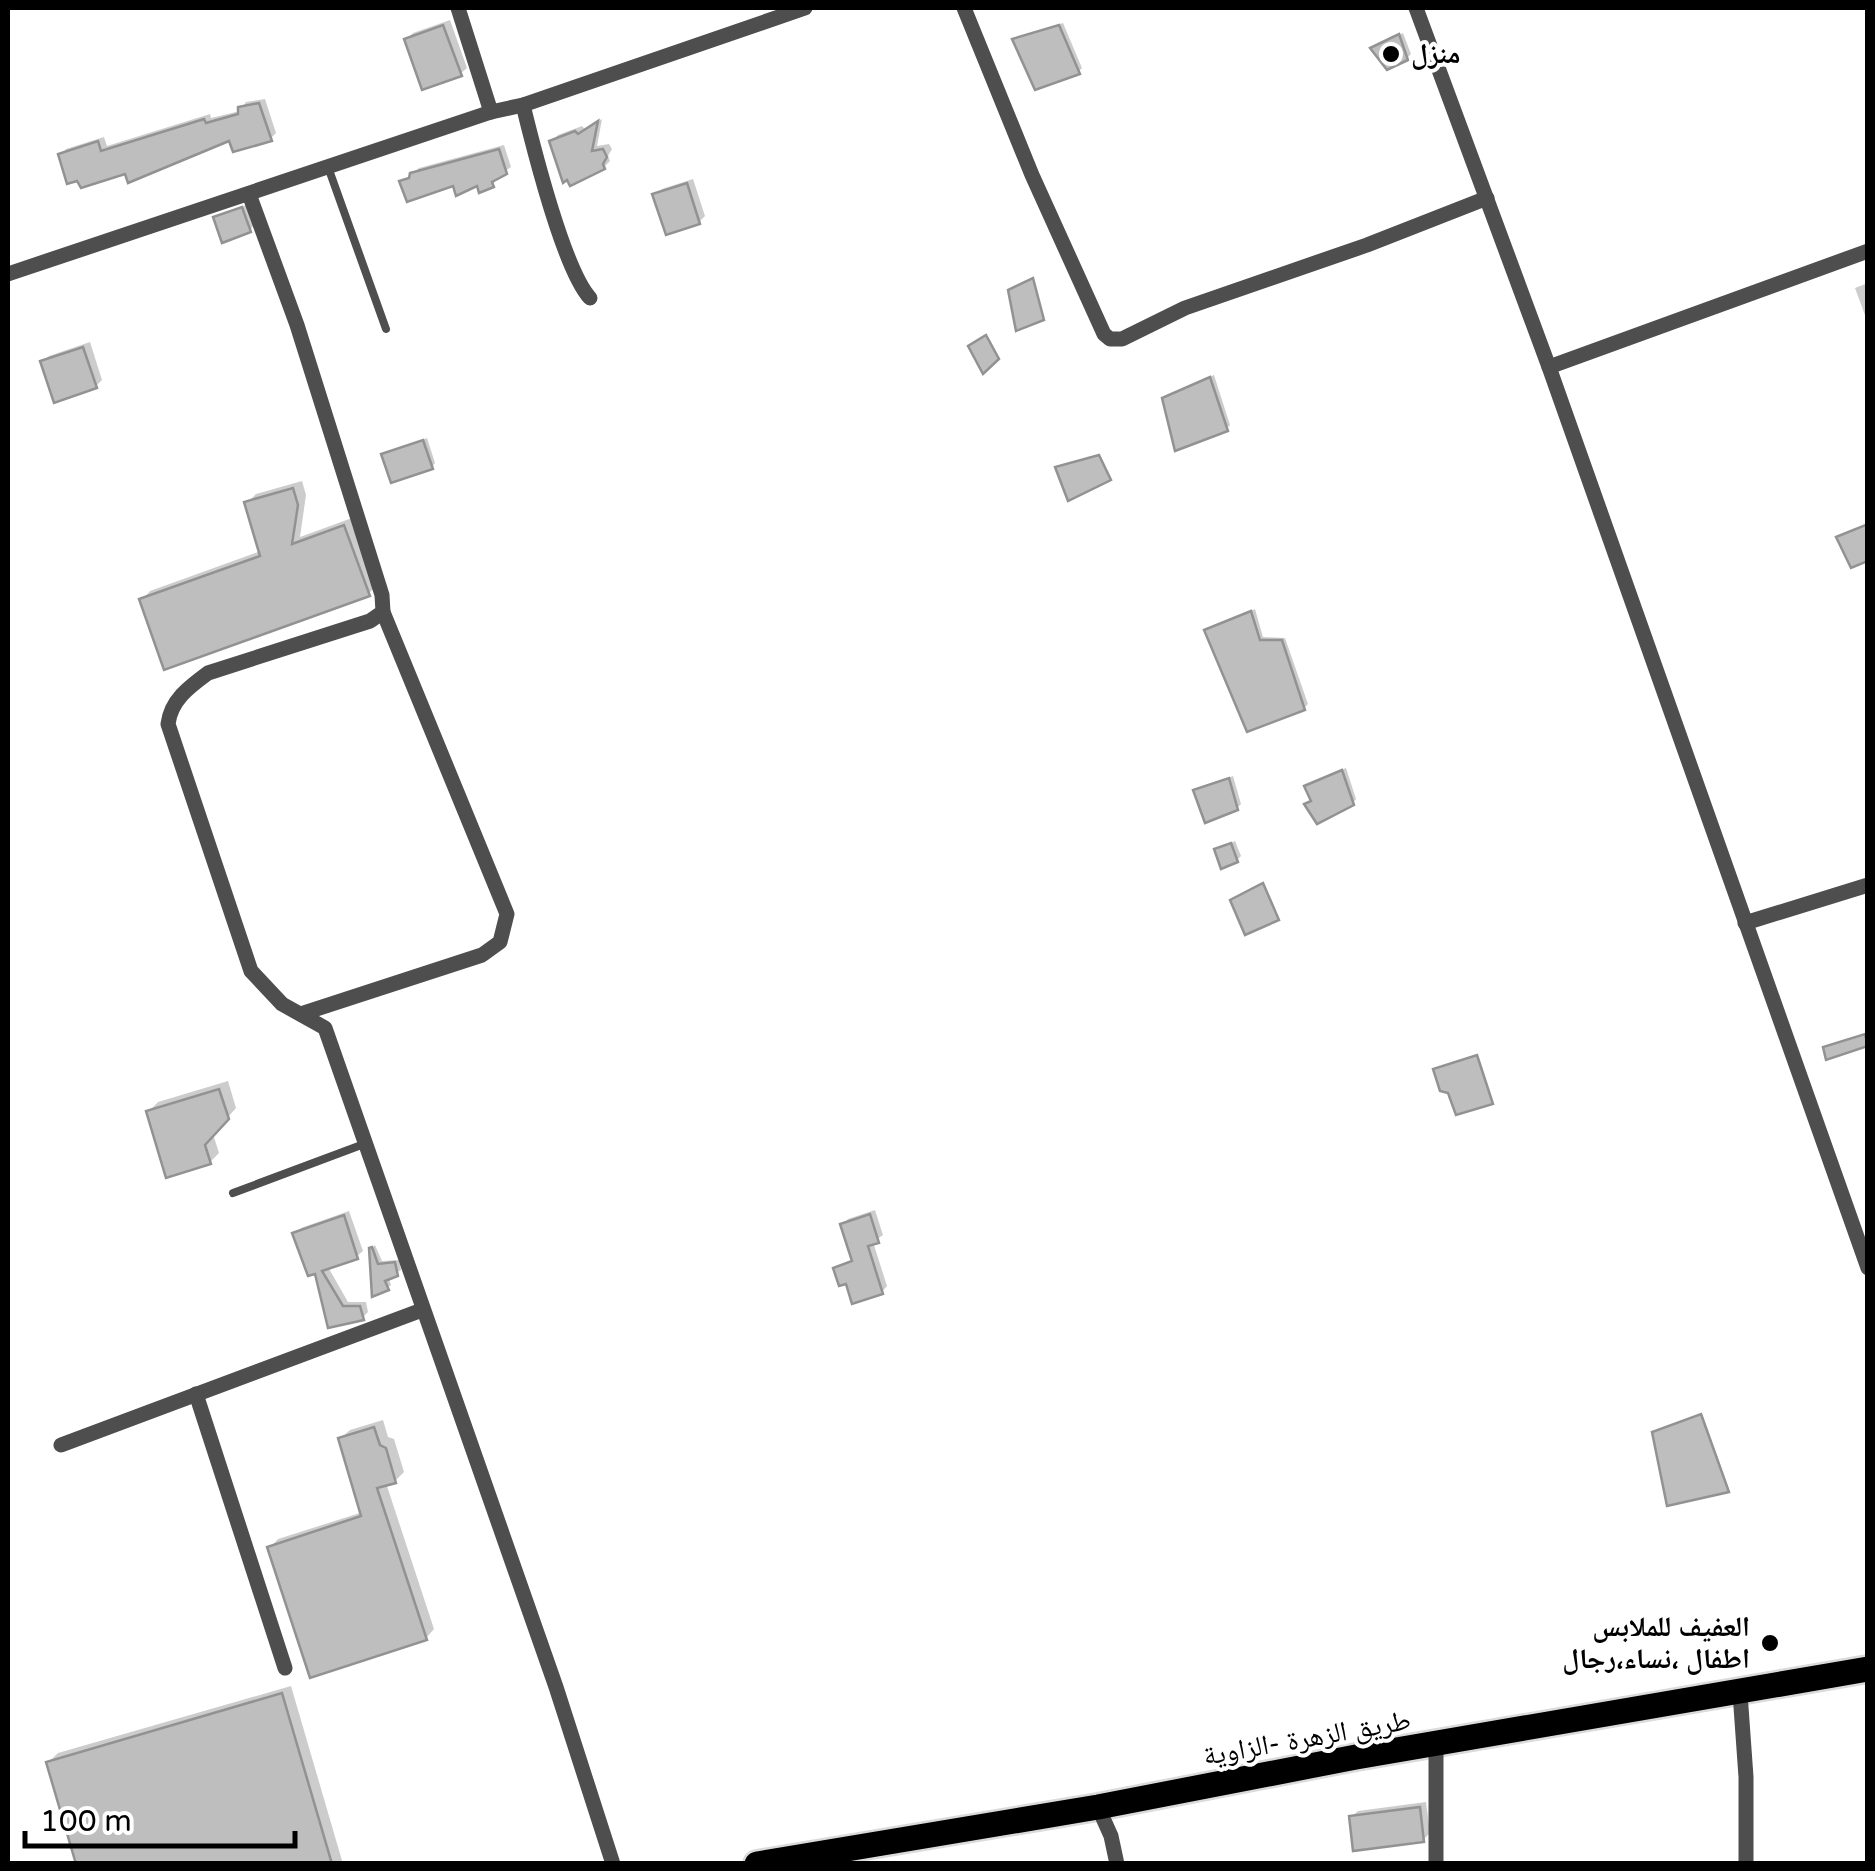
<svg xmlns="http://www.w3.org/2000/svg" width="1875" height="1871" font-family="'Varela Round','Noto Naskh Arabic',sans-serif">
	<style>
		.shadow { fill: #0003 }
		.building { fill: #bebebe; stroke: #929292; stroke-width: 2.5 }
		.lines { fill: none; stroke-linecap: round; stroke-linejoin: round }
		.primary-casing { stroke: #dbdbdb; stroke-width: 30 }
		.service { stroke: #4e4e4e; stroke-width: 8 }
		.minor { stroke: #4e4e4e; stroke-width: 15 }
		.primary { stroke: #000; stroke-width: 25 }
		.poi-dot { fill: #000; stroke: #fff; stroke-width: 4 }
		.labels { text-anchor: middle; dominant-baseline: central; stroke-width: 8; stroke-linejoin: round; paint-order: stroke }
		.poi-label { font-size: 28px; font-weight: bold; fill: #000; stroke: #fff; text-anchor: start }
		.street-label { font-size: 28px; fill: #000; stroke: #fff }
	</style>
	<rect width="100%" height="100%" fill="#fff"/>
	<!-- shadow -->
	<g class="shadow">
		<path d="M450,20L467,68L460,74L407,39L413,33Z"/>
		<path d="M1063,23L1082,68L1078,72L1015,39Z"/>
		<path d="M1403,33L1411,54L1407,58L1377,45Z"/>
		<path d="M265,99L276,133L270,139L230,138L127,171L61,155L66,149L104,137L107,146L210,114L211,118L240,111L246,102Z"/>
		<path d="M602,119L597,146L609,144L612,149L608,156L610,161L604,167L568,177L552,141L558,135L582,126L585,129Z"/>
		<path d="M504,145L511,167L497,176L493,185L402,182L419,168Z"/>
		<path d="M693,179L705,216L699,222L655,195L662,189Z"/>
		<path d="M246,205L253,226L250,230L215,218Z"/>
		<path d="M1868,283V318H1866L1855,288Z"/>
		<path d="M90,342L102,380L96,386L43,362L49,356Z"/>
		<path d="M1214,375L1230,425L1226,429L1169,395Z"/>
		<path d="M427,438L435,463L432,467L384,455Z"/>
		<path d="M302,481L306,495L300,537L352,518L377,585L368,594L142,600L150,591L261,551L247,503L256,494Z"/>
		<path d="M1255,609L1263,637L1285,638L1308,704L1304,708L1207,630Z"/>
		<path d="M1346,768L1356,799L1353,803L1307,804L1313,800L1307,786L1310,783Z"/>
		<path d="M1233,776L1241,804L1237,808L1196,790Z"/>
		<path d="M1235,841L1241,856L1237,860L1217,850Z"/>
		<path d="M228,1081L236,1108L213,1134L219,1153L210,1162L149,1111L158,1102Z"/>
		<path d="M875,1210L883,1235L873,1242L887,1286L882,1292L848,1281L836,1268L854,1259L843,1224L848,1219Z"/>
		<path d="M349,1211L363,1251L357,1256L328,1267L348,1302H366L368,1312L363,1317L330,1325L317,1270L295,1234L301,1228Z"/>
		<path d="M375,1245L382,1261L399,1260L401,1270L388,1277L391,1285L387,1288L371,1249Z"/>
		<path d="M1702,1414L1729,1489L1728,1490L1656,1431Z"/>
		<path d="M383,1420L388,1437L394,1439L404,1472L395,1481L386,1483L434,1629L426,1638L270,1548L278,1539L363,1512L341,1438L350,1430Z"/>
		<path d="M291,1686L343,1864H78L49,1762L58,1753Z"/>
		<path d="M1426,1802L1430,1833L1423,1840L1351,1817L1358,1811Z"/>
	</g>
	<!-- building -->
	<g class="building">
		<path d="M443,25L462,76L422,90L404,39Z"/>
		<path d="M1059,25L1080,74L1035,90L1012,39Z"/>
		<path d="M1399,34L1408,60L1387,70L1370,48Z"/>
		<path d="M259,103L272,141L233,152L229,141L128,183L125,174L81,188L77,181L67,184L58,154L98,141L101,151L204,119L206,123L238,114V107Z"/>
		<path d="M598,121L592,151L603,149L607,157L603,164L605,169L570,186L567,180L563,183L549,141L575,131L578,134Z"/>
		<path d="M499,149L507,174L492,182L494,187L479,193L477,186L456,196L453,186L407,202L399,181L409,178L410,173Z"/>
		<path d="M687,183L700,224L666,235L652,194Z"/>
		<path d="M242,207L251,232L222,243L213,217Z"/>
		<path d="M1033,278L1044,320L1016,331L1008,290Z"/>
		<path d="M986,335L999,359L983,374L968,346Z"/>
		<path d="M83,347L97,388L54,403L40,361Z"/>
		<path d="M1210,377L1228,431L1175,451L1162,398Z"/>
		<path d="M423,440L433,469L391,483L381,454Z"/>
		<path d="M1099,455L1111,480L1068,501L1055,467Z"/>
		<path d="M293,488L298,505L292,544L344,525L370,596L164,670L139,599L260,556L244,502Z"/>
		<path d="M1868,524V561L1851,568L1836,537Z"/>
		<path d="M1251,611L1260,640H1282L1305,710L1247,732L1204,630Z"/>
		<path d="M1342,770L1354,805L1317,824L1304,804L1311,801L1304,786Z"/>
		<path d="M1229,778L1238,810L1205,823L1193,790Z"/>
		<path d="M1231,843L1238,862L1221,869L1214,849Z"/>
		<path d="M1263,883L1279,920L1245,935L1230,900Z"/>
		<path d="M1865,1034L1868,1046L1826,1060L1823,1047Z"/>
		<path d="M1477,1055L1493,1104L1456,1115L1448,1093L1440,1091L1433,1069Z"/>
		<path d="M219,1089L229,1119L205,1145L211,1164L166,1178L146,1111Z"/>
		<path d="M870,1214L879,1243L868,1246L883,1294L852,1304L846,1284L839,1286L833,1268L852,1261L840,1224Z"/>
		<path d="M344,1215L358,1259L322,1271L343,1306H360L364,1320L328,1328L315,1274L308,1276L292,1233Z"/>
		<path d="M372,1247L378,1264L395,1262L398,1276L385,1281L389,1290L372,1297L369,1248Z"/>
		<path d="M1701,1414L1729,1492L1667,1506L1652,1432Z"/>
		<path d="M374,1427L380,1445L386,1448L396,1483L377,1488L427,1640L310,1678L267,1547L361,1516L338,1438Z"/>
		<path d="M282,1693L332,1864H76L46,1762Z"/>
		<path d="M1420,1807L1424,1842L1353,1851L1349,1816Z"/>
	</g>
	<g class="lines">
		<!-- primary casing -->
		<g class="primary-casing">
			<path id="primary" d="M757,1864L1098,1807L1356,1757L1868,1669"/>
		</g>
		<!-- service -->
		<g class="service">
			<path d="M328,167L386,329"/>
			<path d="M233,1193L364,1144"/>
		</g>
		<!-- minor -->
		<g class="minor">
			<path d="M458,8L491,112"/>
			<path d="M964,8L1032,175L1104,334L1110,339H1122L1185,308L1367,245L1487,198"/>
			<path d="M1416,8L1549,367L1868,1268"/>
			<path d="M523,105C533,146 564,270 590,298"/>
			<path d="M249,194L297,325L382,595L383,612L370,621L208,673C189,687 171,700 168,724L251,971L282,1004L325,1028L556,1687L613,1864"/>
			<path d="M8,274L491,112L523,105L805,8"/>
			<path d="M1549,367L1868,251"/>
			<path d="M1745,923L1868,885"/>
			<path d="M301,1014L482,955L500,942L507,914L383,612"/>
			<path d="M196,1394L285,1668"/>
			<path d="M61,1445L422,1310"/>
			<path d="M1740,1693L1746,1777V1864"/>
			<path d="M1436,1746V1864"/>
			<path d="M1098,1807L1111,1836L1117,1864"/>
		</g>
		<!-- primary -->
		<use href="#primary" class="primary"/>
	</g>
	<!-- markers -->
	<g class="poi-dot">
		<circle cx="1391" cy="54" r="10"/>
		<circle cx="1770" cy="1643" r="10"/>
	</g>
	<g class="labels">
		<!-- poi labels -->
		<g class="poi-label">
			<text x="1411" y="54">منزل</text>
			<text x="1750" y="1627" text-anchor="end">العفيف للملابس<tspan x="1750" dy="32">اطفال ،نساء،رجال</tspan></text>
		</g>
		<!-- street labels -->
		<g class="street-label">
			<text transform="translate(1307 1738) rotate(-10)">طريق الزهرة -الزاوية</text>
		</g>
	</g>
	<!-- border -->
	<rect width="1875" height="1871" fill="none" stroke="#000000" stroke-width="20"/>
	<!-- scale -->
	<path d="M25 1831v15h270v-15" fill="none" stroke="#000000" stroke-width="5"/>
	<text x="40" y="1831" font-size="30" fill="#000000" stroke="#ffffff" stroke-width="8" paint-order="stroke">100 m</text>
</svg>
